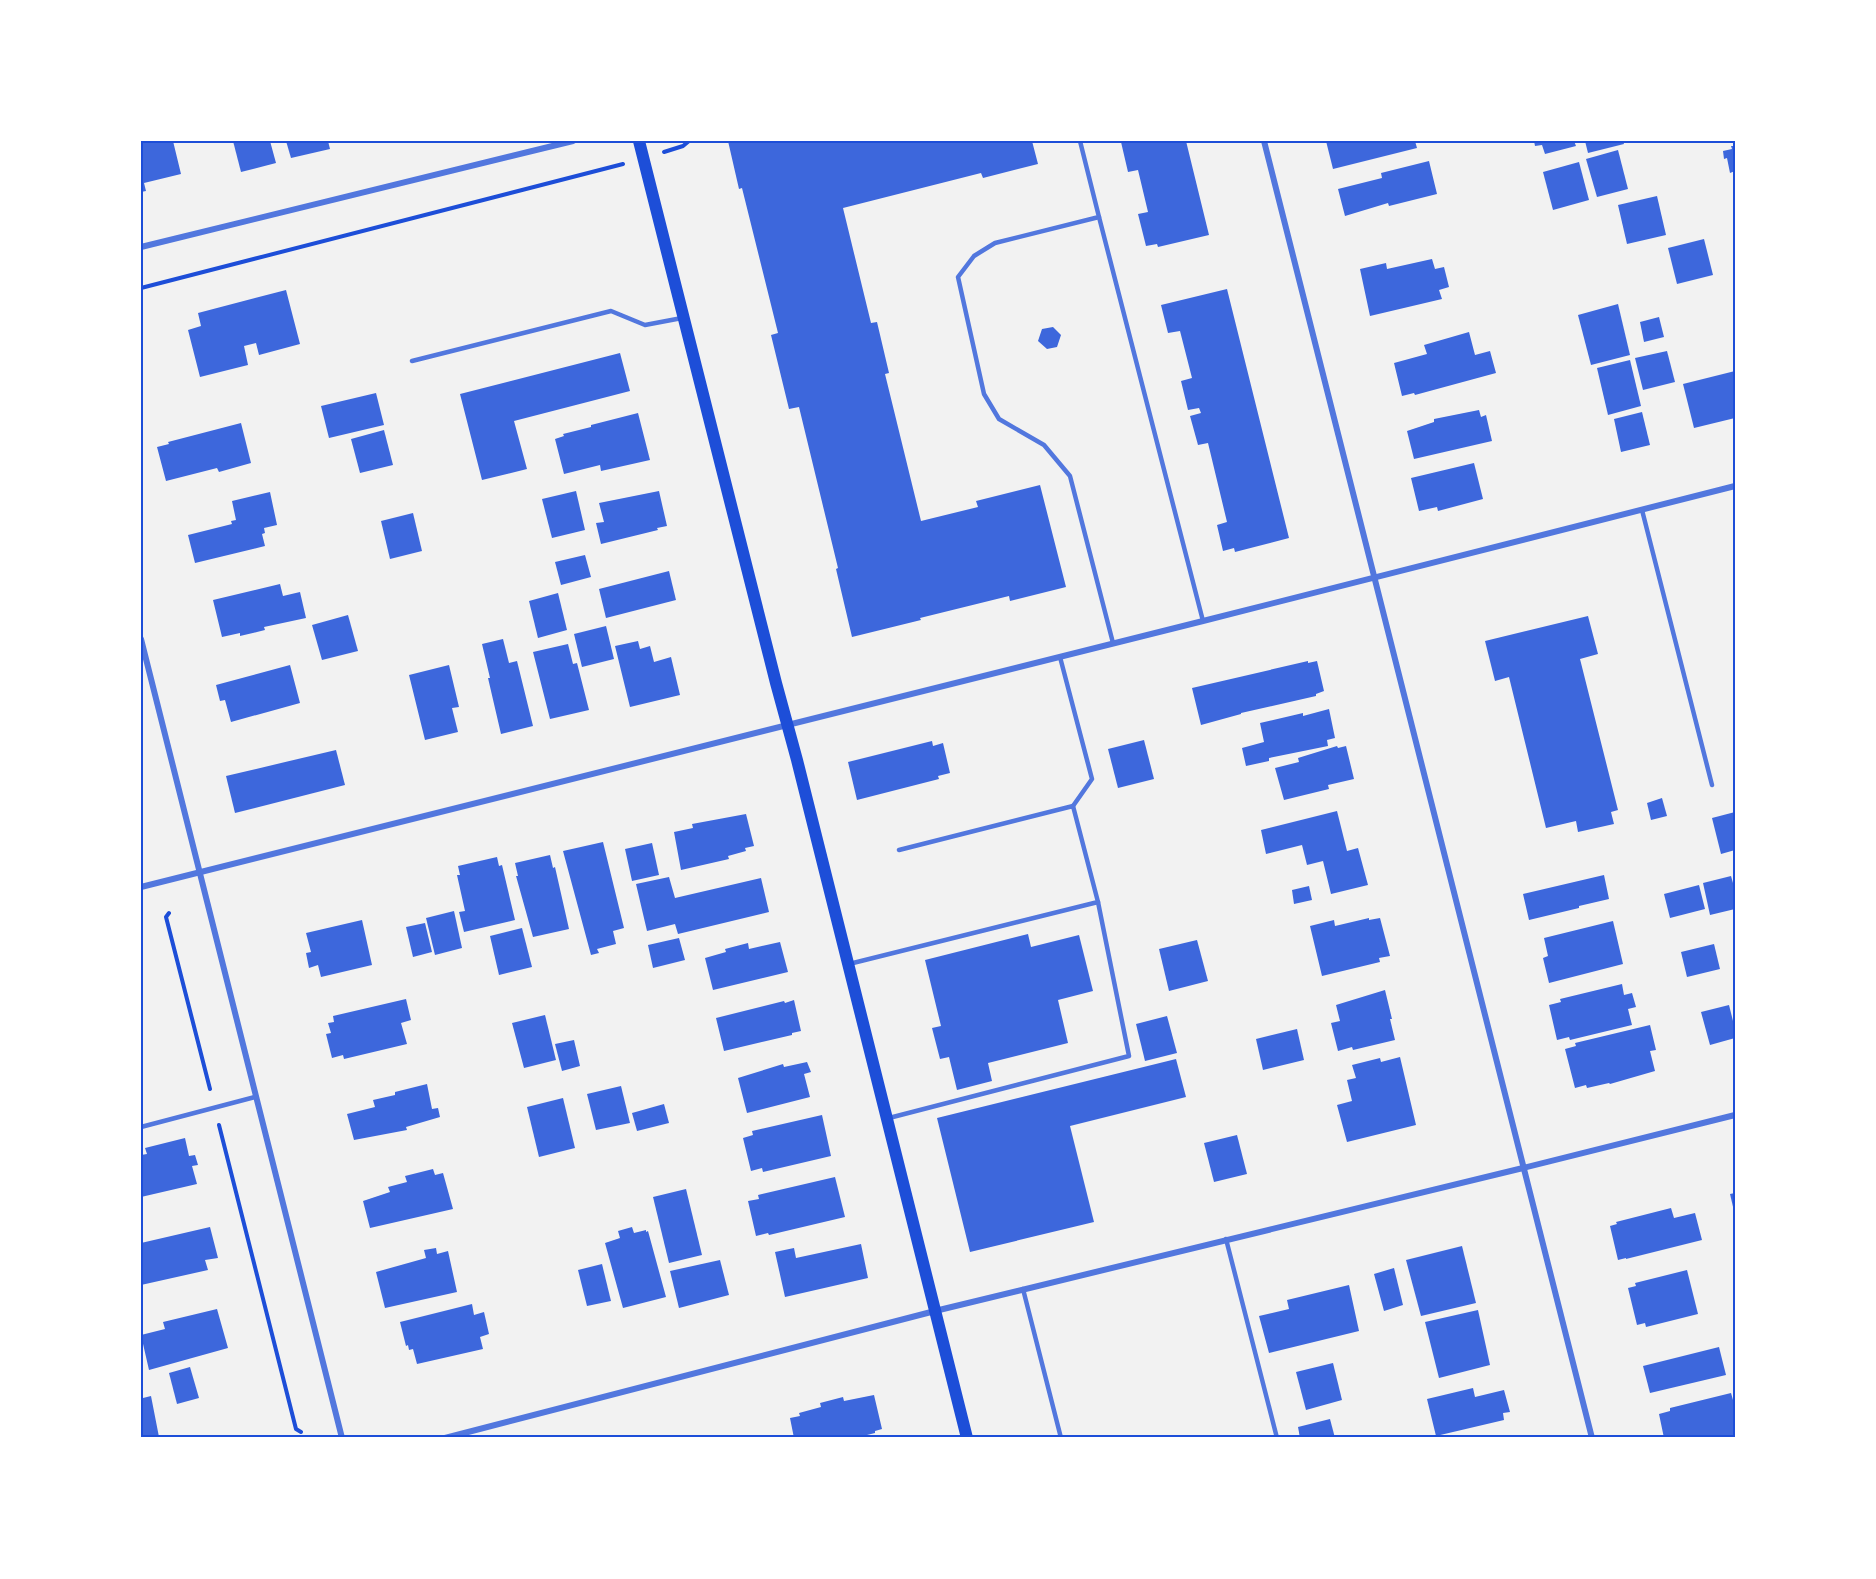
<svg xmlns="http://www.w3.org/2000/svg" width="1876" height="1579" font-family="Signika,sans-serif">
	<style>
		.building { fill: #3d67dc }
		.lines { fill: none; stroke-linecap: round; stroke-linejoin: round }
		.path { stroke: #1d4ed8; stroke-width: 4 }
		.service { stroke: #5277de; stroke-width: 4.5 }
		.minor { stroke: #5277de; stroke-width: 6 }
		.secondary { stroke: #1d4ed8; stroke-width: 12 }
		.neatline { fill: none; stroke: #1d4ed8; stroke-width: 2 }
	</style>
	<rect width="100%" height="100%" fill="#f2f2f2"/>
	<!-- building -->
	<g class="building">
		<path d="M141,141H173L181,174L144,183L146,191L141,192Z"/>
		<path d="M233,141H270L276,163L241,172Z"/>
		<path d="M286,141H328L330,149L291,158Z"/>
		<path d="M728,141H1032L1038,164L983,178L981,173L843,208L871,323L877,322L889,373L885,374L921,521L978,507L976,501L1040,485L1066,587L1010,601L1009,596L920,618L921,620L852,637L836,569L838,568L799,407L789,409L771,335L778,333L742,188L739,189Z"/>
		<path d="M1125,141H1186L1209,235L1158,247L1157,244L1146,246L1138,214L1148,212L1138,170L1128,172L1121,142Z"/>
		<path d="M1326,141H1415L1417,148L1333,169Z"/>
		<path d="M1534,141H1574L1576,146L1545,154L1542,145L1535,146Z"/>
		<path d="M1585,141H1623L1624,144L1588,153Z"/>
		<path d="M1731,146H1735V171L1730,173L1727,158L1724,159L1723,151L1732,149Z"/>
		<path d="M1618,150L1628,189L1597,197L1586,159Z"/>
		<path d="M1429,161L1437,194L1389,206L1388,203L1345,216L1338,189L1382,178L1381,173Z"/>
		<path d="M1579,162L1589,200L1553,210L1543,172Z"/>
		<path d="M1657,196L1666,235L1627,244L1618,205Z"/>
		<path d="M1704,239L1713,275L1677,284L1668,248Z"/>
		<path d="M1432,259L1435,269L1444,267L1449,287L1439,290L1442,299L1370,316L1360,269L1386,263L1387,269Z"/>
		<path d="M1227,289L1289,538L1235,552L1234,548L1223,551L1217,525L1227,522L1208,443L1198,445L1190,416L1201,413L1199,408L1188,410L1181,381L1192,378L1180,331L1168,333L1161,305Z"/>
		<path d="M286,290L300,344L259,355L256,343L244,346L248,365L200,377L188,330L201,326L198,313Z"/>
		<path d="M1618,304L1630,355L1591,365L1578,315Z"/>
		<path d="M1659,317L1664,337L1644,342L1640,322Z"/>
		<path d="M1053,327L1061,335L1057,347L1047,349L1038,341L1042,329Z"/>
		<path d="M1469,332L1475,355L1490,351L1496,373L1415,395L1414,393L1402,396L1394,363L1427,354L1424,345Z"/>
		<path d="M1667,351L1675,382L1643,390L1635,358Z"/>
		<path d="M620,353L630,391L514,421L527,469L482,480L460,394Z"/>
		<path d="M1630,360L1641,406L1608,415L1597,368Z"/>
		<path d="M1735,371V418L1694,428L1683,384Z"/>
		<path d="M376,393L384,425L329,438L321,406Z"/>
		<path d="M1479,410L1481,417L1486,415L1492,441L1414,459L1407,431L1434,422V419Z"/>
		<path d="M1642,412L1650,445L1621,452L1614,419Z"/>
		<path d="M638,413L650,460L601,471L600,465L564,474L555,439L564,436L563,434L591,427V425Z"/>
		<path d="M241,423L251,463L219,472L217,468L166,481L157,447L169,444L168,442Z"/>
		<path d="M384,430L393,465L360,473L351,439Z"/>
		<path d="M1474,463L1483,499L1438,511L1437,507L1419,511L1411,478Z"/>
		<path d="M576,491L585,530L552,538L542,499Z"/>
		<path d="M659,491L667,526L657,528L658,530L601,544L596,523L604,522L599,503Z"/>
		<path d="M270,492L277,525L264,528L265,533L262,534L265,546L195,563L188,535L232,524L231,521L236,520L232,501Z"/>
		<path d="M413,513L422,551L390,559L381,521Z"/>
		<path d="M585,555L591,577L561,585L555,562Z"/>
		<path d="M669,571L676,600L606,618L599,589Z"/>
		<path d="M280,584L283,596L300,592L306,618L264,627L265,630L240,636V633L222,637L213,600Z"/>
		<path d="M558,593L567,630L538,638L529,601Z"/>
		<path d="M348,615L358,651L322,660L312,625Z"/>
		<path d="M1588,616L1598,654L1580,659L1618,810L1611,812L1614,824L1578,832L1576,821L1546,828L1509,677L1495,681L1485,641Z"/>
		<path d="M606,626L614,659L582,667L574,634Z"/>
		<path d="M503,639L509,663L517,661L533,726L501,734L488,678H490L482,644Z"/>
		<path d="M638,641L640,649L650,646L654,662L671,657L680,695L630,707L615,646Z"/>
		<path d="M568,644L573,664L577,663L589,710L550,719L533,652Z"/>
		<path d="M1308,661V663L1317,661L1324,691L1316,694V696L1241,713V714L1201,725L1192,688Z"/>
		<path d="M290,665L300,703L231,722L225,700L220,701L216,685Z"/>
		<path d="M449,665L459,707L452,708L458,732L425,740L409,675Z"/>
		<path d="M1329,709L1335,738L1327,740L1328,746L1269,758V761L1246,766L1242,748L1264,742L1260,723L1303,713V716Z"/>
		<path d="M1144,740L1154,779L1118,788L1108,749Z"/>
		<path d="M932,741L933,746L943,743L950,773L938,776L939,779L857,800L848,762Z"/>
		<path d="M1337,746L1338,748L1346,746L1354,779L1328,785L1329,789L1284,800L1275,768L1299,762L1298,758Z"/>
		<path d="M336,750L345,785L235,813L226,776Z"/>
		<path d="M1662,798L1667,816L1651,820L1647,803Z"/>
		<path d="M1337,811L1347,851L1358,848L1368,885L1331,894L1323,861L1307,865L1302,845L1266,854L1261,830Z"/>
		<path d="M1735,812V850L1721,854L1712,818Z"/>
		<path d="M746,814L754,846L745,848L746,851L728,856L729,859L681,870L674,832L693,828L692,824Z"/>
		<path d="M603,842L624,928L613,931L616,944L597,949L599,953L591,955L563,851Z"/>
		<path d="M652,843L659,875L632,881L625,849Z"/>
		<path d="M550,855L553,868L555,867L569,929L533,937L516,876H518L515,863Z"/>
		<path d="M497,857L499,866L502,865L515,920L464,932L459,912L465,911L457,875H460L458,866Z"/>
		<path d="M1604,875L1609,899L1579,906V908L1529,920L1523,894Z"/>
		<path d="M1731,876L1735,890V909L1710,915L1703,883Z"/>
		<path d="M669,877L675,898L761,878L769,912L678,934L675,924L647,931L636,884Z"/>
		<path d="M1699,885L1705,909L1670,918L1664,894Z"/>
		<path d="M1309,886L1312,900L1294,904L1292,890Z"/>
		<path d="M454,911L462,948L435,955L426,918Z"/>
		<path d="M1369,918V920L1380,918L1390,956L1379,958L1380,962L1322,976L1310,926L1334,920L1335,926Z"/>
		<path d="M362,920L372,965L321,977L318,965L309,968L306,953L311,952L306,933Z"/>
		<path d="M1613,921L1623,964L1549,983L1543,958L1548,956L1544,938Z"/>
		<path d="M425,923L432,952L413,957L406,927Z"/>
		<path d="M522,928L532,967L499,975L490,936Z"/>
		<path d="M1028,934L1031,947L1079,935L1093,991L1058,1000L1068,1043L988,1063L992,1081L957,1090L949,1057L940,1059L932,1028L941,1026L925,960Z"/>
		<path d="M679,938L685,960L653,968L648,945Z"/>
		<path d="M1197,940L1208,981L1169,991L1159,949Z"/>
		<path d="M780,942L788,972L713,990L705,958L726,952L725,949L748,943L749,949Z"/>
		<path d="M1714,944L1720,969L1687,977L1681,952Z"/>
		<path d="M1622,984L1624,995L1632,993L1636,1007L1628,1009L1632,1025L1570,1040L1569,1037L1557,1040L1549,1005L1561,1002L1560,999Z"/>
		<path d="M1385,990L1392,1019H1390L1395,1040L1353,1050L1352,1047L1338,1051L1331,1023L1340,1021L1336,1005Z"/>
		<path d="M406,999L411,1020L401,1023L407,1044L344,1059L343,1055L332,1058L326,1034L331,1033L328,1023L334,1022L333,1016Z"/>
		<path d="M794,1000L801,1031L792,1033V1035L724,1051L716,1018L784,1001L785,1003Z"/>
		<path d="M1729,1005L1735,1029V1038L1710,1045L1701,1012Z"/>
		<path d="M545,1015L556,1060L524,1068L512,1023Z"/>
		<path d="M1167,1016L1177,1053L1145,1061L1136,1024Z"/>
		<path d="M1650,1025L1656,1050L1650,1051L1655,1071L1610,1084L1609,1083L1587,1088L1586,1085L1575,1088L1565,1049L1576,1046L1575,1043Z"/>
		<path d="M1297,1029L1304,1060L1263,1070L1256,1039Z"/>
		<path d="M574,1040L580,1066L562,1071L555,1044Z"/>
		<path d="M1400,1057L1416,1125L1347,1142L1337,1105L1352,1101L1347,1080L1356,1078L1352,1065L1380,1058L1381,1062Z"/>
		<path d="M1176,1059L1186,1097L1070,1126L1094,1222L970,1252L937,1118Z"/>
		<path d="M807,1062L811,1072L804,1074L810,1097L747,1113L738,1078L783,1064L784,1067Z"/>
		<path d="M427,1084L432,1109L438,1108L440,1117L406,1127L407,1130L354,1140L347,1114L375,1107L373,1100L395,1095V1092Z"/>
		<path d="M621,1086L630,1123L596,1130L587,1094Z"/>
		<path d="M563,1098L575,1148L539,1157L527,1107Z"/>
		<path d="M664,1104L669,1123L637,1131L632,1113Z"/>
		<path d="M822,1115L831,1156L763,1172L762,1168L751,1171L743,1138L753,1135L752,1131Z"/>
		<path d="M1237,1135L1247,1174L1214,1182L1204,1143Z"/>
		<path d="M185,1138L189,1156L195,1155L198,1165L192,1166L197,1184L141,1197V1155L147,1154L145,1148Z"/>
		<path d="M433,1169L435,1175L443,1173L453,1209L370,1228L363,1201L390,1192L388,1187L407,1182L405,1176Z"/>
		<path d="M835,1177L845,1217L769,1235L768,1233L756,1236L748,1201L759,1199L758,1195Z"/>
		<path d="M686,1189L702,1255L669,1263L653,1197Z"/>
		<path d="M1735,1193V1211H1734L1730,1194Z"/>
		<path d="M1671,1208L1674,1218L1695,1213L1702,1240L1626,1259V1258L1618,1260L1610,1226L1617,1224L1616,1222Z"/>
		<path d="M210,1227L218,1258L205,1260L208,1270L141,1285V1243Z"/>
		<path d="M632,1227L634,1233L646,1230V1232L648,1231L666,1297L623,1308L605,1243L620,1238L618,1231Z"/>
		<path d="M861,1244L868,1278L785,1297L775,1252L794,1248L796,1258Z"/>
		<path d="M1462,1246L1476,1303L1421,1316L1406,1260Z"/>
		<path d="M436,1248L437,1254L448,1251L457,1292L385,1308L376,1272L426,1258L424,1250Z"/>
		<path d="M720,1260L729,1295L679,1308L670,1271Z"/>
		<path d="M602,1264L611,1301L587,1306L578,1270Z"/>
		<path d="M1394,1268L1403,1305L1384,1311L1374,1274Z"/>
		<path d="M1687,1270L1698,1314L1646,1327L1645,1323L1637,1325L1628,1288L1636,1286L1635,1283Z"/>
		<path d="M1349,1285L1359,1331L1269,1353L1259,1316L1289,1309L1287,1300Z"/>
		<path d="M472,1304L474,1315L484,1312L489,1334L480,1337L483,1349L417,1364L413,1349L409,1350L408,1345L406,1346L400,1322Z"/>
		<path d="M217,1309L228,1348L149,1370L141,1335L165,1329L163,1322Z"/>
		<path d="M1478,1310L1490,1365L1439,1378L1425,1322Z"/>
		<path d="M1719,1347L1726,1375L1650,1393L1643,1366Z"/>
		<path d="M1333,1363L1342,1400L1306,1410L1296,1372Z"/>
		<path d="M190,1367L199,1398L177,1404L169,1373Z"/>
		<path d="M1473,1388L1475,1397L1504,1390L1510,1412L1503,1413L1504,1420L1436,1436L1427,1399Z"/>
		<path d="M141,1392L143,1398L151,1396L159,1437L141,1438Z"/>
		<path d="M1731,1393L1733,1400L1735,1399V1436L1728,1438H1664L1659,1414L1670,1411V1408Z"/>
		<path d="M874,1395L882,1429L875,1431V1433L855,1438H794L790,1418L800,1416L799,1413L821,1407L820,1403L843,1397L844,1401Z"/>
		<path d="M1330,1419L1335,1438H1300L1298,1427Z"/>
	</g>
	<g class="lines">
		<!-- path -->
		<g class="path">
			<path d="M664,152L683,146L689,141"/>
			<path d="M141,288L623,164"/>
			<path d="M169,913L166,917L210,1089"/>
			<path d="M219,1125L296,1429L301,1432"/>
		</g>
		<!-- service -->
		<g class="service">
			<path d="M1080,141L1099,217L995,243L974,256L958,277L984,394L999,419L1044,445L1070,476L1113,643"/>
			<path d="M1099,217L1203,621"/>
			<path d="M412,361L611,311L645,325L682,318"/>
			<path d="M1642,510L1712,785"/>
			<path d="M1060,657L1092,779L1073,806"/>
			<path d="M849,964L1098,902L1073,806L899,850"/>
			<path d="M889,1118L1129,1056L1098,902"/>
			<path d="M141,1127L255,1097"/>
			<path d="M1226,1239L1277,1438"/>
			<path d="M1023,1289L1061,1438"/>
		</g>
		<!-- minor -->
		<g class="minor">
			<path d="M1264,141L1592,1438"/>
			<path d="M141,247L573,141"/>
			<path d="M141,639L342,1438"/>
			<path d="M141,887L1203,621L1735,486"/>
			<path d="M445,1438L935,1311L1523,1168L1735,1115"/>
		</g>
		<!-- secondary -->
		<path class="secondary" d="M639,141L776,683L797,760L967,1438"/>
	</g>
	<!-- border -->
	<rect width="1876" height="1579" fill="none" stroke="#ffffff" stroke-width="285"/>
	<rect x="142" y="142" width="1592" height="1294" class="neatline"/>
</svg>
